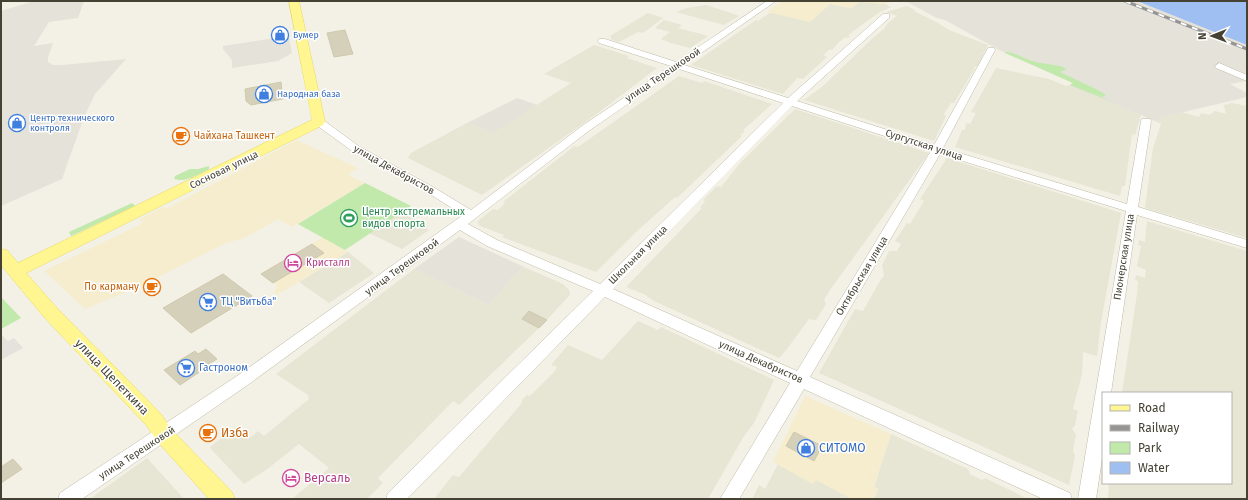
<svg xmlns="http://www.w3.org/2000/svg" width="1248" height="500" font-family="'Fira Sans',sans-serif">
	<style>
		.residential { fill: #e7e5d3 }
		.commercial { fill: #f6edcf }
		.industrial { fill: #e5e2da }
		.green { fill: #c1e9ac }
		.parking { fill: #e3e2dd }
		.water { fill: #9fbff2 }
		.building { fill: #d5d0ba; stroke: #d0c9ad }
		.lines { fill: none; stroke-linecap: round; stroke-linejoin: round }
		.minor-casing { stroke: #bfbba7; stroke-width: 1 }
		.major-casing { stroke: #e7d95f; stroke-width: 1 }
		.minor { fill: #fff; fill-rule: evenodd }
		.major { fill: #fff692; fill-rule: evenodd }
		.rail-casing { stroke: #959595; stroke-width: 3 }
		.rail { stroke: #fff; stroke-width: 2; stroke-dasharray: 6; stroke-linecap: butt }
		.labels { text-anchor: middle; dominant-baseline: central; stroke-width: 3; stroke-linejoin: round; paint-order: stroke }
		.far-shop-label { font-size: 9px; fill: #366cbe; stroke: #fff; text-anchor: start }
		.street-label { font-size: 10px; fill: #454234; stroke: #fff }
		.food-label { font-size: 10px; fill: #c56008; stroke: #fff; text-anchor: start }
		.leisure-label { font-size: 10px; fill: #27864d; stroke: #fff; text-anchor: start }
		.hotel-label { font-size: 10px; fill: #b23c85; stroke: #fff; text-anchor: start }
		.shop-label { font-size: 10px; fill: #366cbe; stroke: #fff; text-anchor: start }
		.near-street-label { font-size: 12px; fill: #454234; stroke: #fff }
		.near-food-label { font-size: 12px; fill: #c56008; stroke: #fff; text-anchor: start }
		.near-shop-label { font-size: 12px; fill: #366cbe; stroke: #fff; text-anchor: start }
		.near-hotel-label { font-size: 12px; fill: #b23c85; stroke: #fff; text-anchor: start }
	</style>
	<rect width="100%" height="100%" fill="#f3f1e5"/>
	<!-- residential -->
	<g class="residential">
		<path d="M860,2L885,4L891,7L880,12L863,24L848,35L850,36L848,38L846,37L839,42L832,50L830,49L823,55L827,57L803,79L797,78L783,94L691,65L756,20L758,21L771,12L810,22L830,4L851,8Z"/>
		<path d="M706,5L731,13L739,16L724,25L676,12L687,8Z"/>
		<path d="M907,6L915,10L914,11L938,23L949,30L988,45L978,66L974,67L975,68L954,103H951L945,112L944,115L946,116L934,141L804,100L823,86L874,37L884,29L889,22L897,16L886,12Z"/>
		<path d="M648,13L663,18L643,33L638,32L619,42L610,39L612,38L610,36Z"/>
		<path d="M664,20L682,25L678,28L708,36L690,48L671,43L661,39L670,32L655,28Z"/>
		<path d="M594,45L629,56L627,58L657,68L594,116L482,195L408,158L411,153L467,123L493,133L502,127L571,83L544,74Z"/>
		<path d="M996,68L1049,79L1066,86L1070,85L1141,115L1135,135L1132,134L1125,186H1122L1120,196L955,147L962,130H965L966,123L970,124L976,113L971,112Z"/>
		<path d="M679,76L702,83L704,81L772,104L743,130L745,131L740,135L742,136L677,198L675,197L635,233L596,272L502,237L504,235L480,226L477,222L493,209L498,210L505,203L503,202L563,155L574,146L578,147Z"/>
		<path d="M1232,103L1247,106V238L1145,208L1153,148L1161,124L1155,121L1167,116L1182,112L1199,117L1201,113L1210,115L1215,111L1226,114L1224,105Z"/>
		<path d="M795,109L929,153L830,290L824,300L826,304L816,320L809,319L787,349L779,358L654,301L644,294L626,287L702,208L700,207L705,202L703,200L717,186L721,187L741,162Z"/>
		<path d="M947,158L1121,213L1101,322L1097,356L1083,352L1082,374L1073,409L1078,411L1075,425L1072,429L1076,435L1073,451L1075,456L1069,485L819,373L855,309L863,311L881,279L884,276L882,265L889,251H897L901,244L895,241L907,223L910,224L924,201L920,199Z"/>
		<path d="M400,213L423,222L419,225L429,230L402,249L369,233Z"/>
		<path d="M1147,221L1247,251V499H1108L1109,483H1231V393H1122L1137,294L1138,281L1135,280L1136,275L1145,278L1146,270L1137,266L1141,246L1138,245L1139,240L1145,242Z"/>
		<path d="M348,252L374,273L329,303L299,282Z"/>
		<path d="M524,267L563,284L569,290L570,295L538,329L459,405L453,401L378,478L383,483L367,499H292L329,468L299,444L266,470L244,484L212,450L210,447L237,426L251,437L258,431L264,436L309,399L308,395L276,374L414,269L489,305L511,279Z"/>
		<path d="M638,321L658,330L661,327L774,380L754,423L744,436L708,499H434L453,475L459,477L521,404L523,399L527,395L530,396L555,371L557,367L551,365L568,345L602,360Z"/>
		<path d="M891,434L968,469L970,474L982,480L985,478L1028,499H874L878,489L874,487Z"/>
		<path d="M147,458L184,499H90L98,493Z"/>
		<path d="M778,464L813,484L815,479L852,499H752L759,485L765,489Z"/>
	</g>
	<!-- commercial -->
	<g class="commercial">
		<path d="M782,1H892L885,4L860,2L851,8L830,4L810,22L767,12Z"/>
		<path d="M297,140L358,168L348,175L365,183L292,227L278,219L247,237L224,244L141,286L85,309L44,271L143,223L139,220L162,207L167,208Z"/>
		<path d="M323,237L348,252L277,295L274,293L277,285L261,274Z"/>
		<path d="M805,396L891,434L874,486L878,489L874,499H852L816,480L813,484L773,462Z"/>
	</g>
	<!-- industrial -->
	<g class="industrial">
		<path d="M34,1H84L78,18L49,22L34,46L53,43L48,57V62L53,65H62L126,59L95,94L84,117L62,179L1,206V11Z"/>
		<path d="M905,1H1137L1247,45V75L1244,73L1237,76L1247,81L1230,84L1247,93V97L1167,116L1155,121L1070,85L1073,83L999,50L945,20L937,18Z"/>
		<path d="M275,38L276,41L289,38L292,53L278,61L232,68V60L223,49V46Z"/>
		<path d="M517,98L537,105L493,133L467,123Z"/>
		<path d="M459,237L524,267L511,279L489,305L414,269Z"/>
	</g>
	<!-- green -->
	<g class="green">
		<path d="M1006,52C1015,52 1024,59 1033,61C1044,65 1056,63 1067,69L1060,72L1098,90L1106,95L1102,97L1081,88L1116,104L1070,85L1073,83L1005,53Z"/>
		<path d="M209,166V169C198,174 187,183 174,179L175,176L190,169H198Z"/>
		<path d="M365,183L411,206L345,250L298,224Z"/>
		<path d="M132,203L135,206L71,236L69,232Z"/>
		<path d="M1,297L21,318L1,329Z"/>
	</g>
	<!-- parking -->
	<path class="parking" d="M1,334L8,341L14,338L23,348L1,360Z"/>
	<!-- water -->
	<path class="water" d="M1137,1H1247V45Z"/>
	<!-- building -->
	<g class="building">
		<path d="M345,30L353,54L334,57L327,33Z"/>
		<path d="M281,82L283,99L251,105L246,101L245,89Z"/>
		<path d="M312,244L324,253L273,283L261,274Z"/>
		<path d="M223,274L252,296L191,333L163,308Z"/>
		<path d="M529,311L547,320L539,328L522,319Z"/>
		<path d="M206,349L217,359L209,364L210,365L180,385L164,370L195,351L198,354Z"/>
		<path d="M794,432L822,446L814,461L786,446Z"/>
		<path d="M13,459L22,469L1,483V467Z"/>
	</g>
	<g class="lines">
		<!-- minor casing -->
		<g class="minor-casing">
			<g id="minor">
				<path d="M767,1H776L684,65L788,98L883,14H889V18L797,101L934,145L987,50L988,48H994L995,50L943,148L1127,204L1141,121L1142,119H1150L1151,121L1138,207L1247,240V248L1137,215L1111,393H1103V452L1096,499H1078L1126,211L940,154L810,377L1070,493L1072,499H1043L804,389L739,499H720L790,383L605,297L407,499H386L388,493L593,291L487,246L460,230L249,384L82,499H58L60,493L237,376L463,215L425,191L352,151L315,124L314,122L315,120H323L360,147L433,187L471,210L582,126L671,66L599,43L598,41L599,39H605L676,62ZM679,69L783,103L600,284L497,240L468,224L590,130ZM792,106L931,151L797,371L613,289Z"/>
				<path d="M1219,63L1247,75V81L1216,68L1215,66Z"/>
			</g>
		</g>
		<!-- major casing -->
		<g class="major-casing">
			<path id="major" d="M289,1H299L325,122L323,125L26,273L56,307L161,414L171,429L232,492L235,499H209L157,441L147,426L44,317L1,265V249L7,250L18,263L312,120Z"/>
		</g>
		<!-- minor -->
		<use href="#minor" class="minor"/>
		<!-- major -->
		<use href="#major" class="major"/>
		<!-- rail casing -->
		<g class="rail-casing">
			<path id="rail" d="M1125,1L1247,49"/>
		</g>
		<!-- rail -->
		<use href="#rail" class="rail"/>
	</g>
	<!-- icons -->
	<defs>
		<g id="shop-ring" transform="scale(0.9)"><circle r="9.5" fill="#fff" stroke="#3f7fe0" stroke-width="1.5"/><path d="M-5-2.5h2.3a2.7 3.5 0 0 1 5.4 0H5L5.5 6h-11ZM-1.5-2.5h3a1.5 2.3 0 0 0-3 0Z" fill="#3f7fe0"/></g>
		<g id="cafe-ring" transform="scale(0.9)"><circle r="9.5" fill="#fff" stroke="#e8710a" stroke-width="1.5"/><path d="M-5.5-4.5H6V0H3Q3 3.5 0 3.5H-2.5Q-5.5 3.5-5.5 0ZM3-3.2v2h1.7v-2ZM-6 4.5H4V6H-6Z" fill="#e8710a"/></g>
		<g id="stadium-ring" transform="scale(0.9)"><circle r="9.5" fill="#fff" stroke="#2e9e5b" stroke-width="1.5"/><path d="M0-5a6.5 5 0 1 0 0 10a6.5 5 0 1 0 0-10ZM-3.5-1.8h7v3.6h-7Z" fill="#2e9e5b"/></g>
		<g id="hotel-ring" transform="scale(0.9)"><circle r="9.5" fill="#fff" stroke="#d1479c" stroke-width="1.5"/><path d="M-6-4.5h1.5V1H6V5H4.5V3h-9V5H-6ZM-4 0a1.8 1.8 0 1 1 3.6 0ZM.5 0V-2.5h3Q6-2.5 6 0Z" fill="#d1479c"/></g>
		<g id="supermarket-ring" transform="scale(0.9)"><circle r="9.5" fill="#fff" stroke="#3f7fe0" stroke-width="1.5"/><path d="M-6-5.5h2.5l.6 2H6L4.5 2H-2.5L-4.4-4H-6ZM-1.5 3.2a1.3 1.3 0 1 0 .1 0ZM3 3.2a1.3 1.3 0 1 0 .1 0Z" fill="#3f7fe0"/></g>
	</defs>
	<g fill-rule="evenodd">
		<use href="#shop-ring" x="280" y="35"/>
		<use href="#shop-ring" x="264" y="94"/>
		<use href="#shop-ring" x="17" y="123"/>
		<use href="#cafe-ring" x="181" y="136"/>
		<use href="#stadium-ring" x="349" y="218"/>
		<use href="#hotel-ring" x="293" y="263"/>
		<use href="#cafe-ring" x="152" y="287"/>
		<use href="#supermarket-ring" x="208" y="302"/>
		<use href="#supermarket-ring" x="186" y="368"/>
		<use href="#cafe-ring" x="208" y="433"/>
		<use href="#shop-ring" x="806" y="448"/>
		<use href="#hotel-ring" x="291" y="478"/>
	</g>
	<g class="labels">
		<!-- far-shop labels -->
		<g class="far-shop-label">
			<text x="293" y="35">Бумер</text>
			<text x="277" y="94">Народная база</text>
			<text x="30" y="118">Центр технического<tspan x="30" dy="10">контроля</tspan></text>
		</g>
		<!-- street labels -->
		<g class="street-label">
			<text transform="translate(663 75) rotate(-34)">улица Терешковой</text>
			<text transform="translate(924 145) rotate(18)">Сургутская улица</text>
			<text transform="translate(224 170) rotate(-26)">Сосновая улица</text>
			<text transform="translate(394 170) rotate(29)">улица Декабристов</text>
			<text transform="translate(638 255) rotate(-45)">Школьная улица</text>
			<text transform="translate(1124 257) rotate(-81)">Пионерская улица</text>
			<text transform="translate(402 267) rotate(-36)">улица Терешковой</text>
			<text transform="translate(862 276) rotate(-59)">Октябрьская улица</text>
			<text transform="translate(761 362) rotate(24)">улица Декабристов</text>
			<text transform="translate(137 453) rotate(-33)">улица Терешковой</text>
		</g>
		<!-- food labels -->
		<g class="food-label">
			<text x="194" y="136">Чайхана Ташкент</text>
			<text x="139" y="287" text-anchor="end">По карману</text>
		</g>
		<!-- leisure labels -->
		<g class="leisure-label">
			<text x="362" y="212">Центр экстремальных<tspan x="362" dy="12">видов спорта</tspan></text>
		</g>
		<!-- hotel labels -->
		<g class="hotel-label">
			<text x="306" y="263">Кристалл</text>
		</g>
		<!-- shop labels -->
		<g class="shop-label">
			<text x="221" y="302">ТЦ "Витьба"</text>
			<text x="199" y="368">Гастроном</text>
		</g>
		<!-- near-street labels -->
		<g class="near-street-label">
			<text transform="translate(112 377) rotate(46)">улица Щепеткина</text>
		</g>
		<!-- near-food labels -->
		<g class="near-food-label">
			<text x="221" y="433">Изба</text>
		</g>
		<!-- near-shop labels -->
		<g class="near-shop-label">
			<text x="819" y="448">СИТОМО</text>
		</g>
		<!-- near-hotel labels -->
		<g class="near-hotel-label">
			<text x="304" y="478">Версаль</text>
		</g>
	</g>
	<!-- border -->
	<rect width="1248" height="500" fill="none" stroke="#454234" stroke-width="4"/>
	<!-- legend -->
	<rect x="1102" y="392" width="130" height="92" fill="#ffffff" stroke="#b5b3ae"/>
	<rect x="1110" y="405" width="20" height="6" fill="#fff692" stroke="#b5b3ae"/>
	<text x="1138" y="412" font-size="12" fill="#454234">Road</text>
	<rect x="1110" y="425" width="20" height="6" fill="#959595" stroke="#b5b3ae"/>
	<text x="1138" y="432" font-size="12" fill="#454234">Railway</text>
	<rect x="1110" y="442" width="20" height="12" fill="#c1e9ac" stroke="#b5b3ae"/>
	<text x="1138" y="452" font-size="12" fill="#454234">Park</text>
	<rect x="1110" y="462" width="20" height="12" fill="#9fbff2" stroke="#b5b3ae"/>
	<text x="1138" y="472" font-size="12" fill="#454234">Water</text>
	<!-- north arrow -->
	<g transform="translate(1212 36) rotate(269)" stroke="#ffffff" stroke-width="3" paint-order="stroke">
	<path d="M0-3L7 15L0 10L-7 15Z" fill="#454234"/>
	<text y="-6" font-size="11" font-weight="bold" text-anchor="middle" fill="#454234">N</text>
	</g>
</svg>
